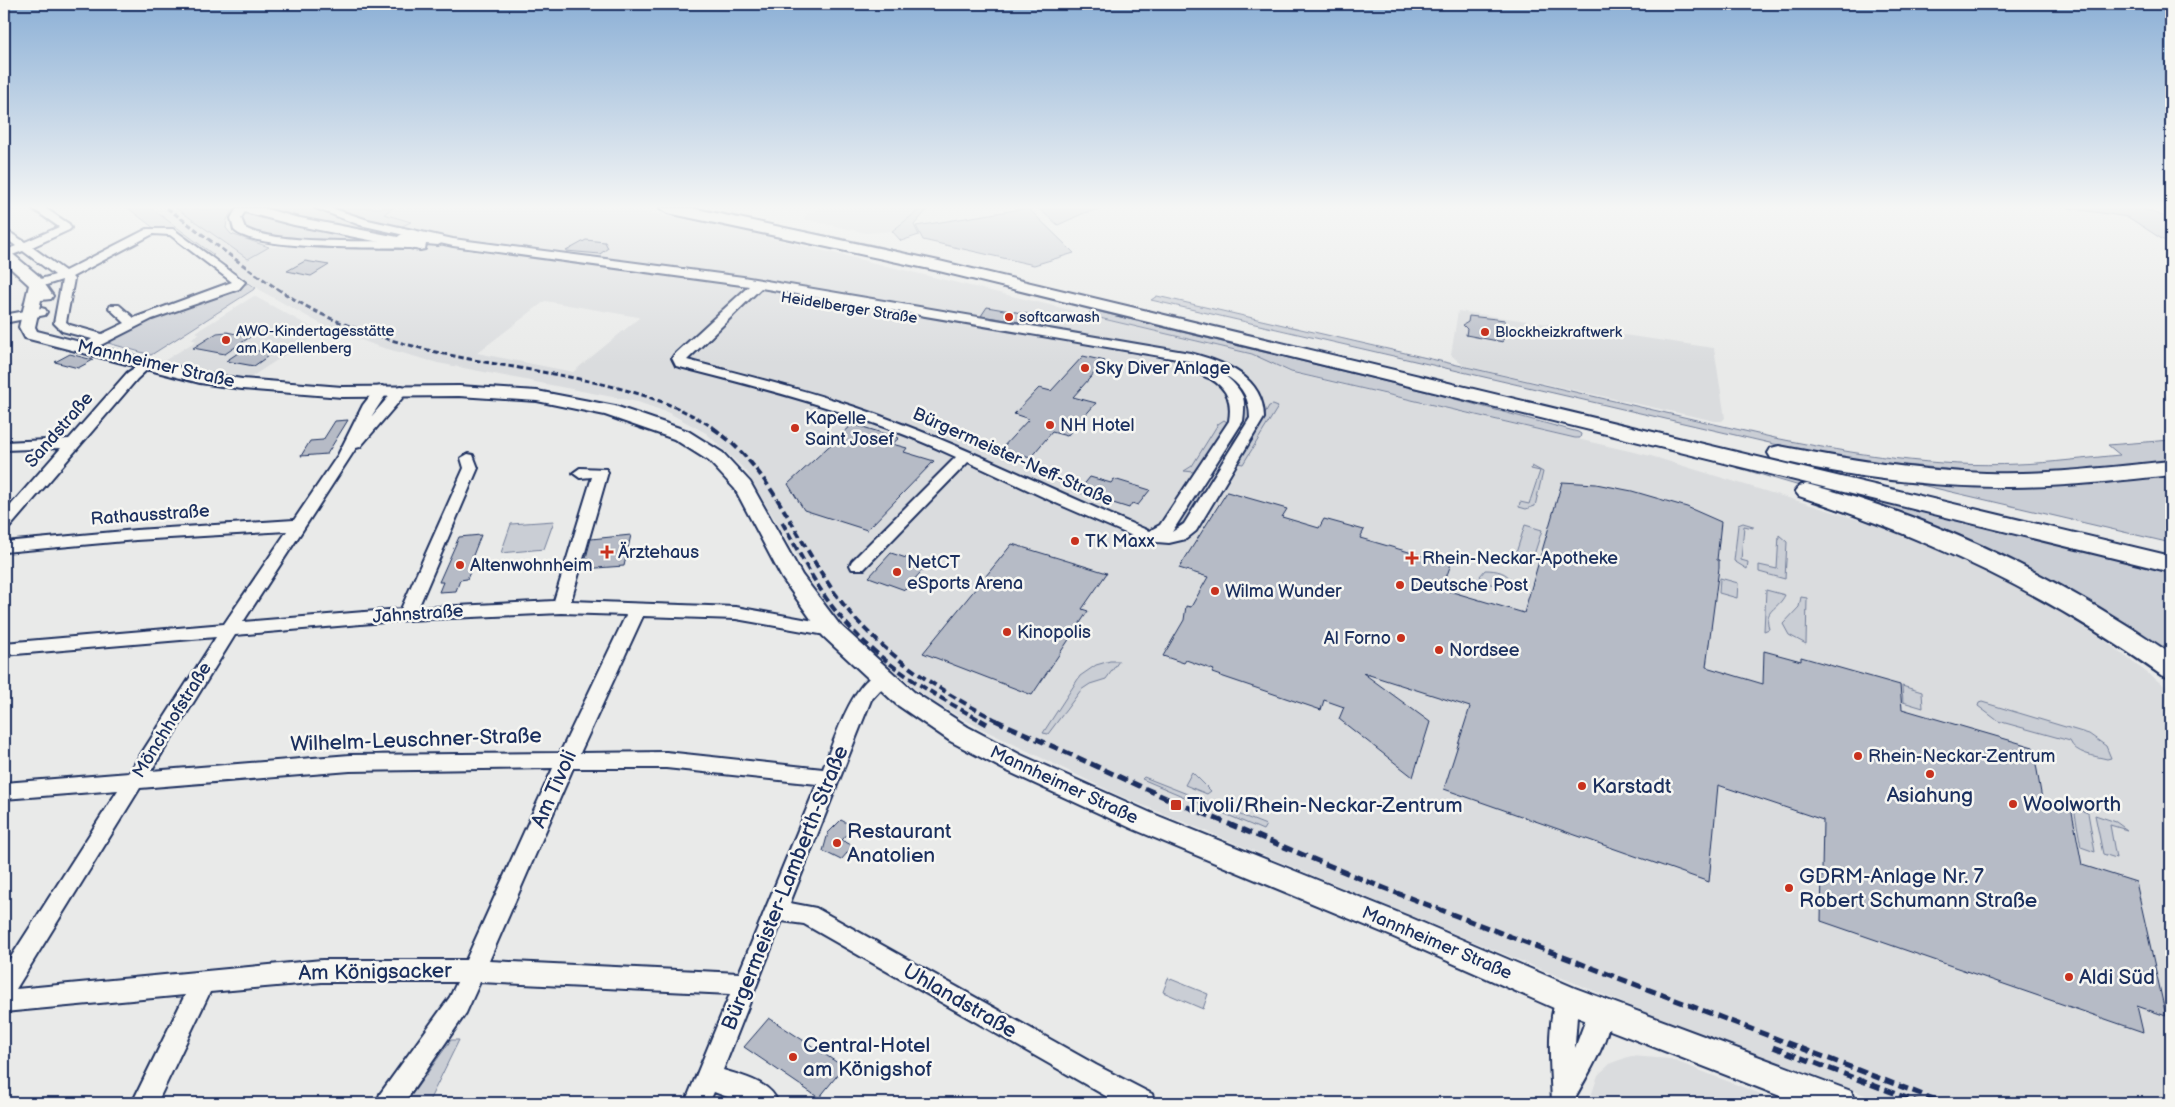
<svg xmlns="http://www.w3.org/2000/svg" width="2175" height="1107" font-family="'Balsamiq Sans',sans-serif">
	<style>
		.built { fill: #dadcde; fill-rule: evenodd }
		.green { fill: #caced5; stroke: #727e9a }
		.building { fill: #b6bbc6; stroke: #1b2f5e }
		.lines { fill: none; stroke-linecap: round; stroke-linejoin: round }
		.minor-casing { stroke: #1b2f5e; stroke-width: 4 }
		.major-casing { stroke: #1b2f5e; stroke-width: 4 }
		.highway-casing { stroke: #1b2f5e; stroke-width: 4 }
		.minor { fill: #f6f6f2; fill-rule: evenodd }
		.major { fill: #f6f6f2; fill-rule: evenodd }
		.highway { fill: #f6f6f2; fill-rule: evenodd }
		.rail-far2 { stroke: #1b2f5e; stroke-width: 3; stroke-dasharray: 5.5 3; stroke-linecap: butt }
		.rail-far1 { stroke: #1b2f5e; stroke-width: 4; stroke-dasharray: 8 4; stroke-linecap: butt }
		.rail { stroke: #1b2f5e; stroke-width: 5; stroke-dasharray: 10 5; stroke-linecap: butt }
		.poi-dot { fill: #c8321e; stroke: #f6f6f2; stroke-width: 2 }
		.labels { text-anchor: middle; dominant-baseline: central; stroke-width: 5; stroke-linejoin: round; paint-order: stroke }
		.far-street-label { font-size: 15px; fill: #1b2f5e; stroke: #f6f6f2 }
		.far-poi-label { font-size: 15px; fill: #1b2f5e; stroke: #f6f6f2; text-anchor: start }
		.street-label { font-size: 18px; fill: #1b2f5e; stroke: #f6f6f2 }
		.poi-label { font-size: 18px; fill: #1b2f5e; stroke: #f6f6f2; text-anchor: start }
		.near-street-label { font-size: 21px; fill: #1b2f5e; stroke: #f6f6f2 }
		.near-poi-label { font-size: 21px; fill: #1b2f5e; stroke: #f6f6f2; text-anchor: start }
	</style>
	<rect width="100%" height="100%" fill="#e9eae9"/>
	<filter id="ink" filterUnits="userSpaceOnUse"><feTurbulence type="fractalNoise" baseFrequency=".02" numOctaves="2"/><feDisplacementMap in="SourceGraphic" scale="10" xChannelSelector="R" yChannelSelector="G"/><feConvolveMatrix kernelMatrix="1 2 1 2 8 2 1 2 1" color-interpolation-filters="sRGB"/></filter>
	<g filter="url(#ink)">
		<!-- built -->
		<g class="built">
			<path d="M151,208H176L248,259L269,247L405,248L429,235L398,228L410,222L384,214L393,208H621L725,227L1253,354L1291,373L1651,456L1876,525L1943,551L2019,588L2100,637L2171,691V1103H1886L1640,1010L1118,795L976,726L933,702L874,658L827,608L746,471L706,433L669,413L638,402L438,363L377,346L323,325L263,292ZM545,301L638,317L639,318L573,372L477,353Z"/>
			<path d="M822,208H918V211L892,231L866,233L803,219L807,213Z"/>
			<path d="M254,296L320,332L245,381L164,361L196,341L191,339L200,334L196,332Z"/>
			<path d="M1458,311L1714,348L1725,418L1722,421H1715L1464,366L1451,355Z"/>
			<path d="M1631,1056L1670,1059L1784,1103H1589L1598,1075L1611,1063Z"/>
		</g>
		<!-- green -->
		<g class="green">
			<path d="M128,208H151L214,255L211,256L176,231L155,229Z"/>
			<path d="M176,208L232,210L227,220L226,228L231,234L269,247L248,259Z"/>
			<path d="M263,208H314L363,224L412,236L341,227Z"/>
			<path d="M334,208H393L384,214L411,222L398,228Z"/>
			<path d="M685,208L699,209L874,245L1121,304Z"/>
			<path d="M918,208L927,210L914,225L919,235L901,241L892,231L918,211Z"/>
			<path d="M1028,208L1074,253L1034,265L923,240L916,226Z"/>
			<path d="M1038,208H1104L1084,213L1058,225Z"/>
			<path d="M2068,208H2141L2171,219V245L2128,217Z"/>
			<path d="M246,212L395,242L281,239L246,229L241,220Z"/>
			<path d="M249,283L256,288L151,355L108,343L153,317Z"/>
			<path d="M1157,296L1775,438C1855,454 1936,468 2018,464C2052,463 2086,458 2120,455L2108,445L2171,440V461L2090,469L1998,474L1855,460L1774,444L1151,300Z"/>
			<path d="M1091,311H1096L1436,394L1578,432L1581,434L1580,438H1575L1291,372L1252,354L1091,316L1089,313Z"/>
			<path d="M1245,393L1252,413L1248,422L1232,444L1244,412L1240,395Z"/>
			<path d="M1273,405L1278,407L1243,464L1237,463L1269,406Z"/>
			<path d="M1224,420L1227,422L1200,466L1194,472L1184,471L1192,466L1218,424Z"/>
			<path d="M1722,463L2171,573V662L2122,629L1847,500Z"/>
			<path d="M1532,466L1543,472L1535,506L1526,509L1519,507L1520,502L1529,504L1540,471L1531,469Z"/>
			<path d="M2171,472V543L1870,473L2125,477Z"/>
			<path d="M1199,490L1208,492L1189,520L1174,527Z"/>
			<path d="M554,521L544,549L501,553L511,524Z"/>
			<path d="M1743,523L1753,526V528L1744,526L1741,560L1748,562L1747,569L1734,561L1738,525Z"/>
			<path d="M1525,525L1542,530L1532,561L1515,556Z"/>
			<path d="M1779,535L1787,542L1785,579L1759,572V565L1777,569Z"/>
			<path d="M1485,570C1496,570 1508,572 1512,582L1506,587L1485,583L1480,576Z"/>
			<path d="M1720,578L1738,583L1737,598L1719,593Z"/>
			<path d="M1766,590L1785,595C1778,610 1763,609 1769,629L1764,631Z"/>
			<path d="M1801,597L1807,598L1806,644L1789,635L1783,624L1799,607Z"/>
			<path d="M1110,661H1119L1106,679L1090,684L1081,690L1048,734L1043,733L1080,676L1096,665Z"/>
			<path d="M1902,686L1922,692L1923,708L1903,702Z"/>
			<path d="M1982,702L2089,734L2106,746L2111,758L2107,759C2095,756 2075,754 2070,741L1998,721L1978,706L1979,703Z"/>
			<path d="M1192,772L1211,791L1207,794L1185,785Z"/>
			<path d="M1144,777L1266,825L1263,830L1256,827L1142,779Z"/>
			<path d="M2074,808L2088,813L2095,852L2081,847Z"/>
			<path d="M2095,815L2116,822L2127,830L2110,825L2116,858L2103,854Z"/>
			<path d="M1168,978L1208,994L1203,1009L1163,992Z"/>
			<path d="M451,1040H459L428,1103H406Z"/>
		</g>
		<!-- building -->
		<g class="building">
			<path d="M586,240L605,242L608,248L600,254L566,251Z"/>
			<path d="M305,261L329,265L311,276L287,271Z"/>
			<path d="M987,307L1039,316L1033,324L981,316Z"/>
			<path d="M1469,316L1505,320L1503,342L1466,335L1467,329L1463,325L1468,322Z"/>
			<path d="M227,332L250,337L225,354L193,348L217,333Z"/>
			<path d="M244,349L265,352L271,354L254,366L226,361Z"/>
			<path d="M70,354L93,360L78,368L55,362Z"/>
			<path d="M1083,356L1105,361L1073,397L1096,403L1067,436L1052,432L1030,458L1001,449L1029,419L1014,414L1039,388L1051,391Z"/>
			<path d="M348,420L327,454L301,456L310,441L323,440L335,421Z"/>
			<path d="M853,424L899,438L892,444L907,448L904,452L934,461L867,530L804,510L788,484Z"/>
			<path d="M1090,477L1111,483L1114,479L1150,490L1138,505L1132,503L1129,508L1078,492Z"/>
			<path d="M1562,482L1596,484L1632,491L1687,507L1721,522L1717,560H1719V568L1706,667L1763,684L1764,651L1801,661V657L1900,685L1902,709L2033,747L2042,799L2071,807L2082,865L2136,882L2166,1016L2137,1006L2143,1032L1821,921L1823,820L1718,785L1709,882L1444,789L1470,707L1363,673L1430,722L1413,777L1339,719L1344,707L1324,700L1321,710L1212,673L1214,670L1186,660L1184,663L1163,656L1184,620L1186,606L1191,607L1208,577L1179,568L1227,492L1287,509L1282,517L1319,528L1324,519L1364,530L1360,538L1451,564L1442,589L1524,613Z"/>
			<path d="M481,535L470,563H474L467,579L460,580L456,591L439,592L443,582H439L459,537Z"/>
			<path d="M631,535L624,566L583,569L591,539Z"/>
			<path d="M1012,544L1107,573L1082,609L1088,611L1032,695L923,653Z"/>
			<path d="M891,553L927,565L905,590L869,577Z"/>
			<path d="M841,820L854,827L842,840L853,846L841,860L823,851L828,833Z"/>
			<path d="M769,1018L844,1067L819,1098L744,1047Z"/>
		</g>
		<g class="lines">
			<!-- minor casing -->
			<g class="minor-casing">
				<g id="minor">
					<path d="M32,208H45L69,224L71,228L69,230L32,247L65,271L147,229H173L245,282L239,289L152,319L89,351H79L77,348L92,339L62,331L54,323L62,280L37,288L33,287L31,284L33,281L55,275L23,251L4,258V251L16,246L4,237V229L25,242L59,227ZM153,234L170,235L232,282L134,318L119,305H111L109,308L125,323L102,334L70,325L66,322L74,279L72,277Z"/>
					<path d="M237,208H247L241,218L245,228C275,245 372,240 410,242L416,245L410,248C378,247 253,251 234,230L231,218Z"/>
					<path d="M315,208H331L368,220L453,239L743,277L1190,353C1225,362 1264,377 1264,418L1196,531L1186,539L1169,543L1144,541L1056,503L968,462L864,569H852L850,565L852,561L956,457C867,415 771,390 676,366L672,358L674,355L749,286L453,246L360,225ZM761,288L1189,361C1220,370 1250,381 1250,418L1184,524L1172,532L1243,421C1244,413 1245,405 1243,397C1237,383 1216,364 1199,368L1197,371C1201,375 1206,377 1211,379C1228,389 1232,402 1229,421L1160,525L1149,531C1051,490 956,441 855,407C800,388 743,375 687,360Z"/>
					<path d="M41,308L45,309L47,312L45,315L4,323V315Z"/>
					<path d="M146,360L151,361L153,364L137,379L10,527L4,528V513L61,448L4,450V442L69,439L127,373Z"/>
					<path d="M382,386L389,390L371,417L397,387L402,386L409,390L360,447L356,448L243,622L401,609L464,468L461,458L468,454L473,455L478,468L418,608L554,601L592,477L580,478L573,473L580,468L606,469L608,472L571,601L736,607L831,624L837,626L840,630L837,634L831,636L736,619L643,616L580,753L666,752L823,769C832,747 857,664 888,673L891,678L871,700L790,903L816,908L1096,1065L1152,1094L1155,1103H1118L804,924L782,921L723,1070C742,1076 771,1082 778,1103H744L714,1092L709,1103H685L730,994L480,982L466,1013L404,1103H377L380,1094L450,997L457,982H322L210,992L157,1103H132L185,995L4,1012V968L118,790L4,799V783L129,773L216,637L4,655V643L224,624L287,531L136,540L4,552V542L136,530L294,520L338,455L363,405L377,387ZM561,613L626,615L560,753L350,755L151,771L235,635L407,620ZM553,768L466,960H322L16,989L140,788L350,771ZM573,768H666L817,784L739,973L489,961Z"/>
					<path d="M1567,988L1575,991C1580,1002 1575,1033 1575,1048L1592,1003L1600,1000L1608,1003C1619,1026 1588,1074 1576,1096V1103H1552C1551,1070 1545,1021 1559,991Z"/>
				</g>
			</g>
			<!-- major casing -->
			<g class="major-casing">
				<g id="major">
					<path d="M239,208H263L295,217L398,237C403,230 440,234 445,241L438,245L426,244L425,249L420,250L294,225L241,211Z"/>
					<path d="M4,249L9,251L39,276L53,296L51,299L41,300L35,327L37,331L201,373L242,379L342,387L459,386L537,391L615,406L688,431L723,453L750,482L802,575L839,624L914,692L968,727L1021,755L1151,813L1409,917L1575,988L1851,1091L1855,1103H1798L1556,1009L1389,935L1133,829L1003,769L950,741L896,704L823,636L782,578L735,489L709,461L674,439L605,415L537,401L459,396L342,397L242,389L200,383L25,338L19,327L29,285L4,262Z"/>
				</g>
			</g>
			<!-- highway casing -->
			<g class="highway-casing">
				<g id="highway">
					<path d="M660,208H692L939,261L2171,556V572L939,271L668,213Z"/>
					<path d="M1779,446C1847,459 1916,471 1986,473C2048,475 2109,467 2171,461V475C2117,481 2063,487 2008,487C1930,487 1847,477 1771,458L1768,453L1771,448Z"/>
					<path d="M1807,484C1937,517 2061,579 2171,654V678L2161,675C2046,593 1933,540 1799,496L1795,491L1799,486Z"/>
				</g>
			</g>
			<!-- minor -->
			<use href="#minor" class="minor"/>
			<!-- major -->
			<use href="#major" class="major"/>
			<!-- highway -->
			<use href="#highway" class="highway"/>
			<!-- rail-far2 -->
			<path class="rail-far2" d="M167,208C215,243 261,282 313,310C345,326 379,337 413,346C507,373 635,374 715,429"/>
			<!-- rail-far1 -->
			<g class="rail-far1">
				<path d="M713,428C772,469 796,540 837,596C877,651 937,690 998,721"/>
				<path d="M782,522C798,550 812,579 831,605C870,657 926,691 982,721"/>
			</g>
			<!-- rail -->
			<g class="rail">
				<path d="M980,720L987,724"/>
				<path d="M995,720L1166,798L1376,885L1944,1103"/>
				<path d="M1773,1047L1920,1103"/>
			</g>
		</g>
	</g>
	<!-- sky -->
	<linearGradient id="sky" x2="0" y2="1"><stop stop-color="#8cb0d6"/><stop offset="0.57" stop-color="#f5f6f5"/><stop offset="1" stop-color="#f5f6f5" stop-opacity="0"/></linearGradient>
	<rect width="2175" height="363" fill="url(#sky)"/>
	<!-- markers -->
	<g class="poi-dot">
		<circle cx="1009" cy="317" r="5"/>
		<circle cx="1485" cy="332" r="5"/>
		<circle cx="226" cy="340" r="5"/>
		<circle cx="1085" cy="368" r="5"/>
		<circle cx="1050" cy="425" r="5"/>
		<circle cx="795" cy="428" r="5"/>
		<circle cx="1075" cy="541" r="5"/>
		<path d="M604.5 544.5h5v5h5v5h-5v5h-5v-5h-5v-5h5z"/>
		<path d="M1409.5 550.5h5v5h5v5h-5v5h-5v-5h-5v-5h5z"/>
		<circle cx="460" cy="565" r="5"/>
		<circle cx="897" cy="572" r="5"/>
		<circle cx="1400" cy="585" r="5"/>
		<circle cx="1215" cy="591" r="5"/>
		<circle cx="1007" cy="632" r="5"/>
		<circle cx="1401" cy="638" r="5"/>
		<circle cx="1439" cy="650" r="5"/>
		<circle cx="1858" cy="756" r="5"/>
		<circle cx="1930" cy="774" r="5"/>
		<circle cx="1582" cy="786" r="5"/>
		<circle cx="2013" cy="804" r="5"/>
		<rect x="1170" y="799" width="12" height="12" rx="2.5"/>
		<circle cx="837" cy="843" r="5"/>
		<circle cx="1789" cy="888" r="5"/>
		<circle cx="2069" cy="977" r="5"/>
		<circle cx="793" cy="1057" r="5"/>
	</g>
	<g class="labels">
		<!-- far-street labels -->
		<g class="far-street-label">
			<text transform="translate(849 308) rotate(9)">Heidelberger Straße</text>
		</g>
		<!-- far-poi labels -->
		<g class="far-poi-label">
			<text x="1019" y="317">softcarwash</text>
			<text x="236" y="331">AWO-Kindertagesstätte<tspan x="236" dy="17">am Kapellenberg</tspan></text>
			<text x="1495" y="332">Blockheizkraftwerk</text>
		</g>
		<!-- street labels -->
		<g class="street-label">
			<text transform="translate(156 364) rotate(13)">Mannheimer Straße</text>
			<text transform="translate(59 430) rotate(-49)">Sandstraße</text>
			<text transform="translate(1013 457) rotate(24)">Bürgermeister-Neff-Straße</text>
			<text transform="translate(150 515) rotate(-4)">Rathausstraße</text>
			<text transform="translate(418 614) rotate(-4)">Jahnstraße</text>
			<text transform="translate(172 720) rotate(-58)">Mönchhofstraße</text>
			<text transform="translate(1064 785) rotate(25)">Mannheimer Straße</text>
			<text transform="translate(1437 943) rotate(23)">Mannheimer Straße</text>
		</g>
		<!-- poi labels -->
		<g class="poi-label">
			<text x="1095" y="368">Sky Diver Anlage</text>
			<text x="805" y="418">Kapelle<tspan x="805" dy="21">Saint Josef</tspan></text>
			<text x="1060" y="425">NH Hotel</text>
			<text x="1085" y="541">TK Maxx</text>
			<text x="618" y="552">Ärztehaus</text>
			<text x="1422" y="558">Rhein-Neckar-Apotheke</text>
			<text x="907" y="562">NetCT<tspan x="907" dy="21">eSports Arena</tspan></text>
			<text x="470" y="565">Altenwohnheim</text>
			<text x="1410" y="585">Deutsche Post</text>
			<text x="1225" y="591">Wilma Wunder</text>
			<text x="1017" y="632">Kinopolis</text>
			<text x="1391" y="638" text-anchor="end">Al Forno</text>
			<text x="1449" y="650">Nordsee</text>
			<text x="1868" y="756">Rhein-Neckar-Zentrum</text>
		</g>
		<!-- near-street labels -->
		<g class="near-street-label">
			<text transform="translate(416 740) rotate(-2)">Wilhelm-Leuschner-Straße</text>
			<text transform="translate(554 789) rotate(-66)">Am Tivoli</text>
			<text transform="translate(785 888) rotate(-68)">Bürgermeister-Lamberth-Straße</text>
			<text transform="translate(375 972) rotate(-1)">Am Königsacker</text>
			<text transform="translate(960 1001) rotate(30)">Uhlandstraße</text>
		</g>
		<!-- near-poi labels -->
		<g class="near-poi-label">
			<text x="1592" y="786">Karstadt</text>
			<text x="1930" y="795" text-anchor="middle">Asiahung</text>
			<text x="2023" y="804">Woolworth</text>
			<text x="1187" y="805">Tivoli/Rhein-Neckar-Zentrum</text>
			<text x="847" y="831">Restaurant<tspan x="847" dy="24">Anatolien</tspan></text>
			<text x="1799" y="876">GDRM-Anlage Nr. 7<tspan x="1799" dy="24">Robert Schumann Straße</tspan></text>
			<text x="2079" y="977">Aldi Süd</text>
			<text x="803" y="1045">Central-Hotel<tspan x="803" dy="24">am Königshof</tspan></text>
		</g>
	</g>
	<!-- margin -->
	<rect width="2175" height="1107" fill="none" stroke="#f6f6f2" stroke-width="20"/>
	<rect x="10" y="10" width="2155" height="1087" fill="none" stroke="#1b2f5e" stroke-width="2" filter="url(#ink)"/>
</svg>
